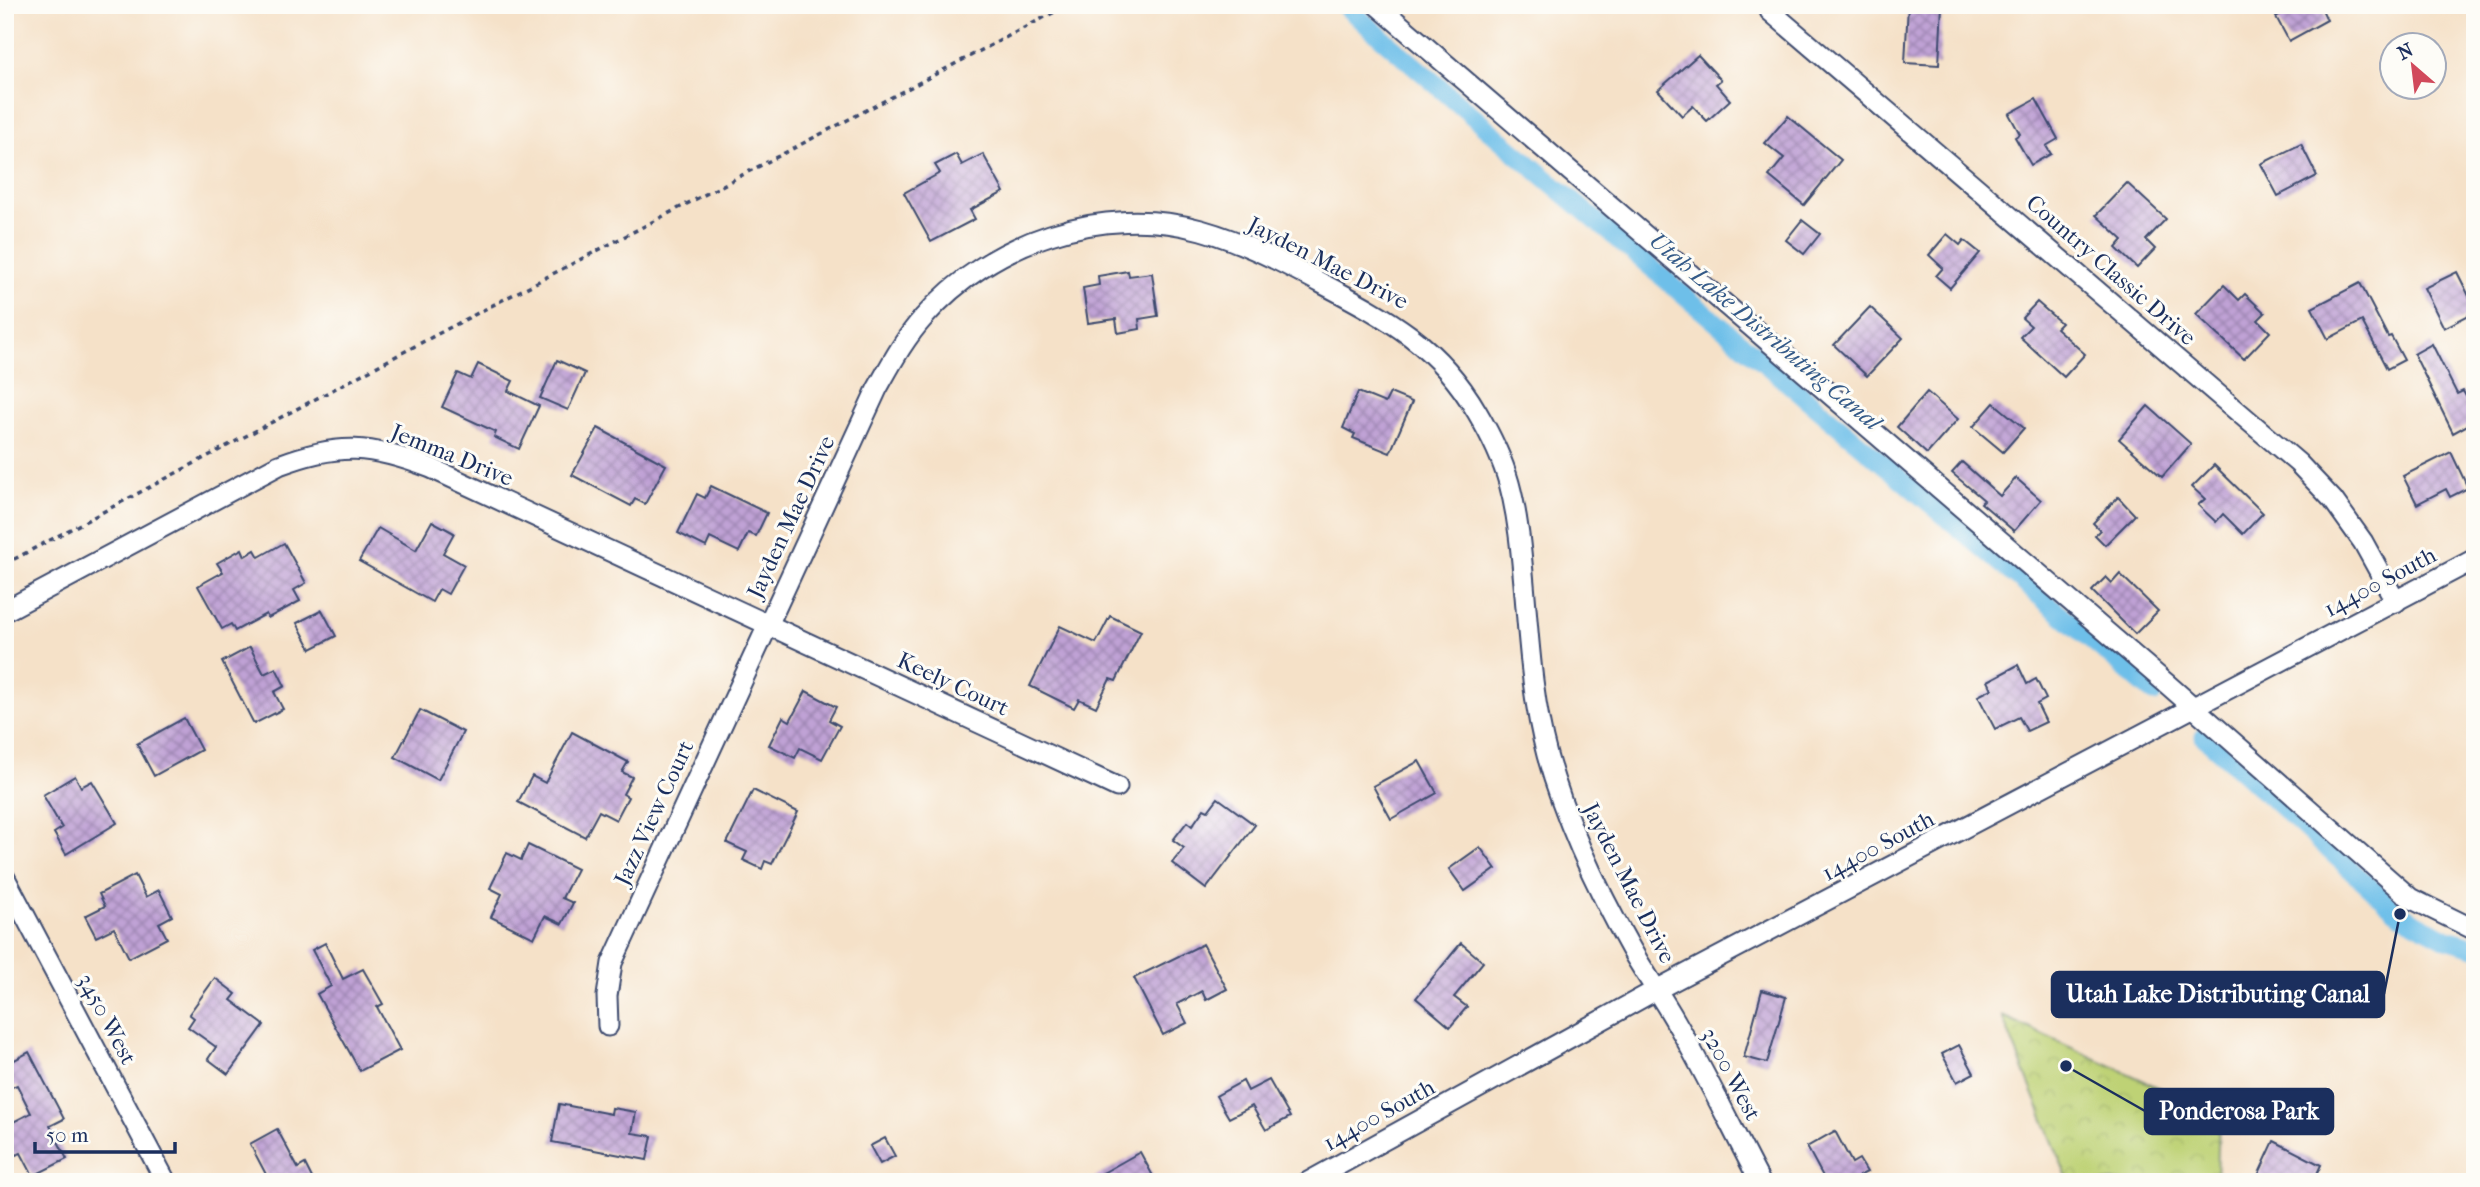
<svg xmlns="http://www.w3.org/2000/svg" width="2480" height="1187" font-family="'IM FELL French Canon',serif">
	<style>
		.park { fill: url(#park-crowns); stroke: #6c806a; stroke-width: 2 }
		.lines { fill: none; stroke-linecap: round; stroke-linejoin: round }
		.canal { stroke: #6ebfe9; stroke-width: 19 }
		.building { fill: url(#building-cross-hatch) }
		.minor-casing { stroke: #3c4a6e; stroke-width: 23 }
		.path { stroke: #3c4a6e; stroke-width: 3.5; stroke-dasharray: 5 5; stroke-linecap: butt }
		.minor { stroke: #fff; stroke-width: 19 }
		.labels { text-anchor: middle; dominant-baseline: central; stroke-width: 6; stroke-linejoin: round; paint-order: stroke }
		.street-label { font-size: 23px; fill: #1b2f5e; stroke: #fdfcf7 }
		.water-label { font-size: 24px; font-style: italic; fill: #345a88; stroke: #fdfcf7 }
		.leader { fill: none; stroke: #1b2f5e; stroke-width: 2.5 }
		.callout-dot { fill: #1b2f5e; stroke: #fdfcf7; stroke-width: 2.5 }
		.callout { fill: #1b2f5e; stroke: #1b2f5e; stroke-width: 2.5 }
		.callout-label { font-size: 24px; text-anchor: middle; font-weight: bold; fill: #fff }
	</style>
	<defs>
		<pattern id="park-crowns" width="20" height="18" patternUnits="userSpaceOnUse" patternTransform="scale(1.75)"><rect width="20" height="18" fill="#bed275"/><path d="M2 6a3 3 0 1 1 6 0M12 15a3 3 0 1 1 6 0" fill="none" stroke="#a3b568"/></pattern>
		<pattern id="building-cross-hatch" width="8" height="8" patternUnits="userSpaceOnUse" patternTransform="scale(1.75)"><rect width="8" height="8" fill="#c0a2d5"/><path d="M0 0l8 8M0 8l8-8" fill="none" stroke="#9b84b0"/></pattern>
	</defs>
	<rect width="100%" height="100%" fill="#fdfcf7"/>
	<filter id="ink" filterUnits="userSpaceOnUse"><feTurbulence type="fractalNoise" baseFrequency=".0143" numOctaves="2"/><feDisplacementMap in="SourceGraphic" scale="14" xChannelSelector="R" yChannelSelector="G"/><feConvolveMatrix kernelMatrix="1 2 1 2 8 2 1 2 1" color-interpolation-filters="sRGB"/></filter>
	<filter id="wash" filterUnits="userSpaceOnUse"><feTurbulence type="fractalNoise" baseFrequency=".00686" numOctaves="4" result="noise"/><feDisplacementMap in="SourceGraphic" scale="28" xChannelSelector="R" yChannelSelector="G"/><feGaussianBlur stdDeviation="1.57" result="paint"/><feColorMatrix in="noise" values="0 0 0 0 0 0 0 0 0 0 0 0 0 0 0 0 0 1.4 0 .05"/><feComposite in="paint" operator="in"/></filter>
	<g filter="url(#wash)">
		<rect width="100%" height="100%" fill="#f5e1c8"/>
		<!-- park -->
		<path class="park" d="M2002,1016L2219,1115L2217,1182H2069Z"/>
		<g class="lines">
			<!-- canal -->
			<g class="canal">
				<path d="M1344,5L1490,131L2154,693"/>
				<path d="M2204,737L2400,914L2447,939L2475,947"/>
			</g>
		</g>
		<g id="blocks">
			<!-- building -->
			<g class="building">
				<path d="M1908,5H1942L1939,65L1905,63Z"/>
				<path d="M2297,5H2320L2327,20L2289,41L2276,17Z"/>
				<path d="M1698,55L1721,80L1716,84L1730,100L1707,121L1693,106L1682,116L1658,90Z"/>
				<path d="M2036,99L2058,139L2046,146L2051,154L2031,165L2015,137L2020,134L2009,114Z"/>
				<path d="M1788,116L1841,160L1804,205L1769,176L1784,158L1765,143Z"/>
				<path d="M2301,144L2317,176L2278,196L2261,164Z"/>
				<path d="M956,154L962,165L983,154L1004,192L970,210L975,219L931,242L904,193L940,173L935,165Z"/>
				<path d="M2127,183L2166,219L2146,240L2155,249L2137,268L2116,248L2123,240L2096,215Z"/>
				<path d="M1802,220L1820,234L1804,254L1786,240Z"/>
				<path d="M1947,234L1960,245L1964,240L1980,253L1950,288L1936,276L1943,268L1929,255Z"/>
				<path d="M1128,271L1129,276L1152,273L1158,316L1139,319L1140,329L1118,333L1116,319L1088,323L1083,288L1099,285L1098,276Z"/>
				<path d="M2457,272L2475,308V312L2444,328L2424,288Z"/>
				<path d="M2360,283L2388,337L2391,336L2404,360L2387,369L2362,321L2328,339L2312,308Z"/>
				<path d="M2224,285L2239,300L2245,294L2265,313L2258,320L2270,332L2244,359L2196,314Z"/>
				<path d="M2037,302L2061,323L2056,328L2085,354L2064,377L2020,337L2031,326L2022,318Z"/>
				<path d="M1870,307L1903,338L1867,376L1834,345Z"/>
				<path d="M2432,344L2457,394L2463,391L2475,413V421L2453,433L2414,354Z"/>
				<path d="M557,360L585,373L568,410L540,398Z"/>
				<path d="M478,364L513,381L508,391L539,406L519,449L494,437L496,432L442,407L458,373L471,379Z"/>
				<path d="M1358,392L1385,403L1390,393L1412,402L1390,453L1353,438L1355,434L1343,428Z"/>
				<path d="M1927,392L1958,419L1927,454L1897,427Z"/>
				<path d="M1994,403L2024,428L2003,452L1973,427Z"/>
				<path d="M2148,406L2191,444L2162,477L2119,439Z"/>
				<path d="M598,428L666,465L645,504L635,499L631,506L572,475Z"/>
				<path d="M2451,452L2468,488L2450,497L2446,489L2417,504L2403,476Z"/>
				<path d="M1962,462L2000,496L2016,478L2041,500L2014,531L1981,503L1984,500L1952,473Z"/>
				<path d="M2214,465L2263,513L2243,534L2223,514L2216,522L2198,505L2205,499L2192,487Z"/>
				<path d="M711,486L767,513L756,536L748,533L739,552L710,538L706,547L678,533L697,494L705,498Z"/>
				<path d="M2118,497L2135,515L2105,545L2095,535L2100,530L2093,523Z"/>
				<path d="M432,521L454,533L443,553L464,565L448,594L439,589L432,602L359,561L378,528L416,550Z"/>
				<path d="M284,543L306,583L294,590L300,601L268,618L266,614L235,631L231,624L222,629L198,586L223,572L217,563L242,549L245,556L255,550L259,557Z"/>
				<path d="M2120,574L2158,611L2135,634L2092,591L2106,577L2112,583Z"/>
				<path d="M322,610L336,636L311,649L297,623Z"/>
				<path d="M1110,616L1141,631L1116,681L1110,679L1096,707L1079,699L1074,708L1030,686L1060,626L1096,643Z"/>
				<path d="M250,647L264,674L276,668L285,686L274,692L283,709L254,724L222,662Z"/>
				<path d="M2018,665L2027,684L2036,679L2046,699L2037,704L2046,722L2027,731L2019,717L1995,729L1978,696L1992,689L1988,681Z"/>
				<path d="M806,691L836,707L829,720L840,726L822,759L800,748L795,758L769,745L783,717L790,721Z"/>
				<path d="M420,710L463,732L438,780L395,757Z"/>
				<path d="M184,718L201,750L154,776L137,744Z"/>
				<path d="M572,732L628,762L622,772L632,777L623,794L628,797L616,820L599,811L585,837L518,802L532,776L545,783Z"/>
				<path d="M1419,761L1437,793L1391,819L1373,786Z"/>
				<path d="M75,776L81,787L92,781L117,823L66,854L54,833L62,828L43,795Z"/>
				<path d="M753,790L798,812L772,864L765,861L762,869L743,860L747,852L727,843Z"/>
				<path d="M1218,798L1255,825L1206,889L1172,863L1184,848L1173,840L1187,822L1192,826L1204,809L1208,811Z"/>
				<path d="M528,845L577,869L562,898L573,903L562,924L545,916L534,938L491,917L502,894L490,888L507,853L521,860Z"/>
				<path d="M1480,847L1496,869L1465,891L1449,869Z"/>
				<path d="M135,875L146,897L159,890L172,916L159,923L167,938L129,958L114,928L96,937L85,916L105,906L99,894Z"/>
				<path d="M325,943L343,979L363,969L383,1004L377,1007L400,1050L360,1071L317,994L331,986L312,950Z"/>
				<path d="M1461,943L1483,962L1454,997L1467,1007L1450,1027L1416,998Z"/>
				<path d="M1203,944L1227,989L1206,1000L1202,991L1177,1004L1187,1023L1163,1035L1134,978Z"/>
				<path d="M215,978L236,994L231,1000L264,1025L228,1074L208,1059L216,1047L188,1027L194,1018L189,1014Z"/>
				<path d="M1762,990L1786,997L1767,1063L1744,1057Z"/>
				<path d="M1959,1045L1974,1073L1957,1082L1942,1054Z"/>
				<path d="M29,1052L64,1119L50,1126L67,1159L33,1176L21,1153L13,1156L5,1140V1126L31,1113L17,1085L12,1087L5,1076V1065Z"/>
				<path d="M1269,1080L1290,1117L1266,1130L1252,1106L1229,1118L1216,1096L1243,1081L1248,1091Z"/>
				<path d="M559,1104L611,1114L612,1108L636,1112L632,1133L652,1136L647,1160L552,1142Z"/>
				<path d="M277,1129L298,1168L305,1164L314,1182H270L250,1144Z"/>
				<path d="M1835,1131L1852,1163L1859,1159L1867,1172L1859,1176L1862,1182H1826L1807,1147Z"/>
				<path d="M885,1138L895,1156L880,1164L870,1146Z"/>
				<path d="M2274,1141L2321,1165L2313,1182H2255Z"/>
				<path d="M1140,1152L1153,1176L1144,1182H1087Z"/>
			</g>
		</g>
	</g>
	<g filter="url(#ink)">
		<use href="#blocks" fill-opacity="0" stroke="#3c4a6e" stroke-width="2"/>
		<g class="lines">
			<!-- minor casing -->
			<g class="minor-casing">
				<g id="minor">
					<path d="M1377,5L2167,684L2410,898L2475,930"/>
					<path d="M1780,5L1770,11L2298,463L2333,500L2363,542L2396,602"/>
					<path d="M5,611L279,465C339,442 371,445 431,468L1117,787"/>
					<path d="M5,878L166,1182"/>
					<path d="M608,1026L607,996L612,963L877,389C891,364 904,339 924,317C990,241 1103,203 1201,230C1244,242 1284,263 1323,284C1389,319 1438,345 1477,412C1490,434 1502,458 1509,483C1518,516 1521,550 1524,584C1529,641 1532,699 1547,755C1566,823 1596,887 1631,949C1645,974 1662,997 1676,1022C1706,1074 1732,1129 1760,1182"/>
					<path d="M1308,1182L1656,990L2475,559"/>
				</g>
			</g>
			<!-- path -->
			<path class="path" d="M5,564L449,328L1068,5"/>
			<!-- minor -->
			<use href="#minor" class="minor"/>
		</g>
	</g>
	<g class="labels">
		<!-- street labels -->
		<g class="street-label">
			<text transform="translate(1328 263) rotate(27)">Jayden Mae Drive</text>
			<text transform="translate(2111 270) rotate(41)">Country Classic Drive</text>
			<text transform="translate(452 455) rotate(22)">Jemma Drive</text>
			<text transform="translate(791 517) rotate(-65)">Jayden Mae Drive</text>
			<text transform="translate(2380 582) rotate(-28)">14400 South</text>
			<text transform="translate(953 684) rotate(25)">Keely Court</text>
			<text transform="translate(654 813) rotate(-65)">Jazz View Court</text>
			<text transform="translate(1878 846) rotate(-28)">14400 South</text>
			<text transform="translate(1629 883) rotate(63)">Jayden Mae Drive</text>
			<text transform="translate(107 1019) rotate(62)">3450 West</text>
			<text transform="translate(1731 1074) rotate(62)">3200 West</text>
			<text transform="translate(1379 1115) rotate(-29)">14400 South</text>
		</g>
		<!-- water labels -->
		<g class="water-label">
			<text transform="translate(1765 331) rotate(40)">Utah Lake Distributing Canal</text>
		</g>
	</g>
	<!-- callouts -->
	<path class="leader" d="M2400 914L2384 994M2066 1066L2145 1111"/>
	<g class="callout-dot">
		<circle cx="2400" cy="914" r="7"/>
		<circle cx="2066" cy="1066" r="7"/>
	</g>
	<g class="callout">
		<rect x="2052" y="972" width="332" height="45" rx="7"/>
		<rect x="2145" y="1089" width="188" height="45" rx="7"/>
	</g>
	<g class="callout-label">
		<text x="2218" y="1002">Utah Lake Distributing Canal</text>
		<text x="2239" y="1119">Ponderosa Park</text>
	</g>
	<!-- margin -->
	<rect width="2480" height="1187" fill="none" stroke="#fdfcf7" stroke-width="28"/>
	<!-- north arrow -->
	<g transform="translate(2413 66) rotate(332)"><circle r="33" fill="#fdfcf7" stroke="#a3aaba" stroke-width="2"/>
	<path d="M0-5L12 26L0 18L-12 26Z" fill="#d1495b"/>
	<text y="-10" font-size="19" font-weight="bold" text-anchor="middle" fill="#1b2f5e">N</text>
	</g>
	<!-- scale -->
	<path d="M35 1142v10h140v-10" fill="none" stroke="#1b2f5e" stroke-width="3.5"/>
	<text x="46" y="1142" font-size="21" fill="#1b2f5e" stroke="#fdfcf7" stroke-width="5" paint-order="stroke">50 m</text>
</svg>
